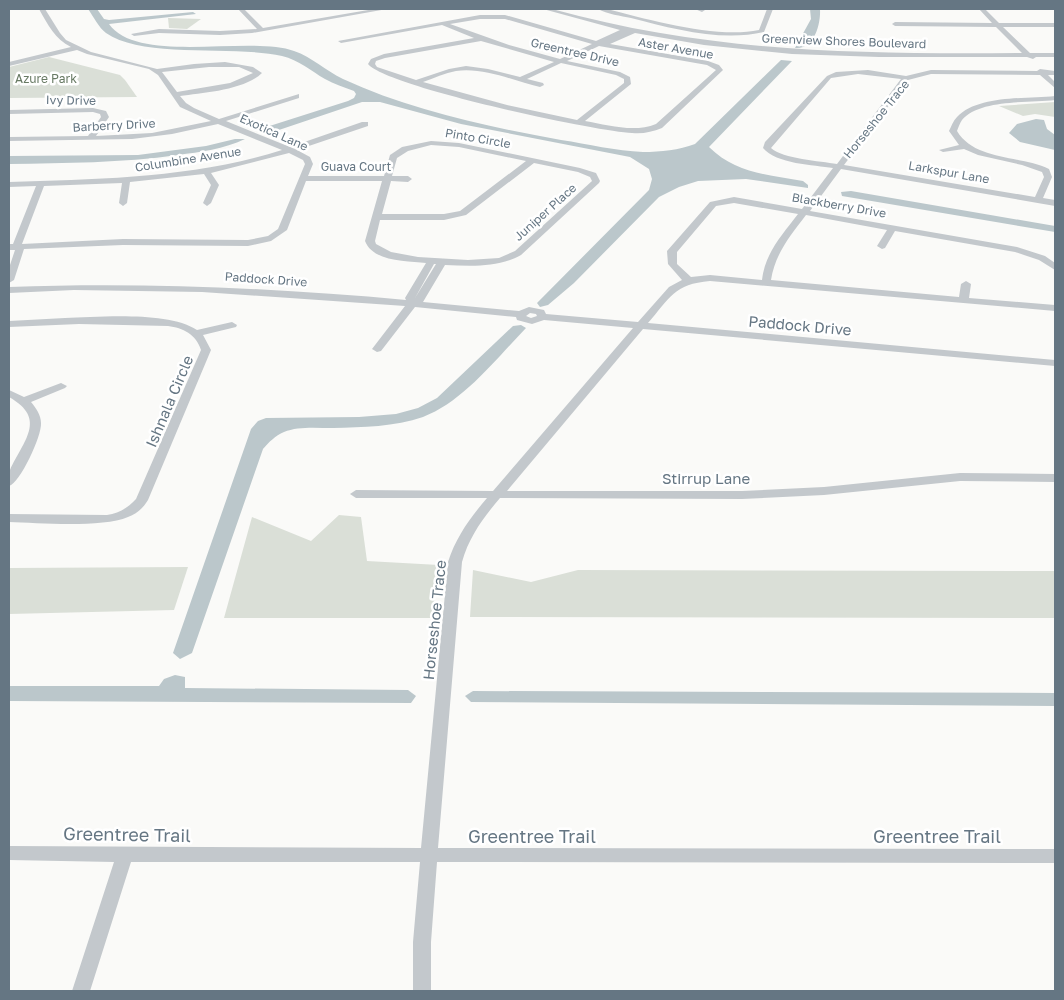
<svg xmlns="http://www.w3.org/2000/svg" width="1064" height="1000" font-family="'Golos Text',sans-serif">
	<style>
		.green { fill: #dadfd7 }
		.water { fill: #bbc7cb }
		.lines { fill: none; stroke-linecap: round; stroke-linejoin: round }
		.minor { fill: #c3c8cc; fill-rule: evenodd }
		.labels { text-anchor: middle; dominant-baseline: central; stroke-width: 5; stroke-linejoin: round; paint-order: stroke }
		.far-street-label { font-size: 12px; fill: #657683; stroke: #fff }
		.far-park-label { font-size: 12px; fill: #687a64; stroke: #fff }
		.street-label { font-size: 15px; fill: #657683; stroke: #fff }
		.near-street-label { font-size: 18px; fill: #657683; stroke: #fff }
	</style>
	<rect width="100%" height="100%" fill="#fafaf8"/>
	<!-- green -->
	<g class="green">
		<path d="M168,18L201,19L187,29L169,28Z"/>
		<path d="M49,57L120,75L125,80L137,97L9,98V67Z"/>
		<path d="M1055,102V117L1035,114L1023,116L999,106Z"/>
		<path d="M339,515L361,517L367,561L439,565L432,618H224L252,517L311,541Z"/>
		<path d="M188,567L174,610L9,614V568Z"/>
		<path d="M473,570L531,582L578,570L1055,571V618L470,617Z"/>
	</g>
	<!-- water -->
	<g class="water">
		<path d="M88,9H97L104,19L109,20L193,12L196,14L109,24C138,65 249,35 294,51C312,57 326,71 343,79C410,110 489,127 561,140C588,144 616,151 643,152C661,152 679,150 695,144L781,60L792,61L709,147C735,173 768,175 803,181L808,185V188L746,179L698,181L679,187L659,197L574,283L548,305L540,307L537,303L649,190L652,179L649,169L630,157L461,124L380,102H362L270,133L257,130L348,101L354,98L356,94L354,91C344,87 334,84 325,79C311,71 299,60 282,56C234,45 143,59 106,33C99,28 93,16 88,9Z"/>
		<path d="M810,9H820C821,24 814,50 795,48L811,19Z"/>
		<path d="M1036,119L1044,120L1047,129L1055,135V150L1020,142L1009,133L1017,124Z"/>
		<path d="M235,139H245C224,149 200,152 178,155C121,163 66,163 9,164V156L138,155L206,146Z"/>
		<path d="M851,191L1055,226V232L842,196L841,192Z"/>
		<path d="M521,325L526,328C496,359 463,402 423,417C395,427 362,427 333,428C317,428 298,426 284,432C275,436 269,442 263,449L192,653L180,659L173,653L251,429L258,421L266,418L359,417L396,414L418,408L437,398L513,326Z"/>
		<path d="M175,675L185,677V688L408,690L416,696L411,703L9,701V686H159L164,679Z"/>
		<path d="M473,691L1055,693V706L471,702L465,696Z"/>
	</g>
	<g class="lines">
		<!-- minor -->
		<g class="minor">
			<path d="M39,9H45L60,33L66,40L91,52L157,69L194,64L225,62L253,67L262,73C245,90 203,93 180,96L186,103L194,108L219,119L299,94V98L226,121L290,147L362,122H368V126L297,150L310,157L313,164L308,176H384L390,155L402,147L431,141L459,143L580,168L596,173L600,181L599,183L521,255C498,268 471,266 445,265L423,302L519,311L529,307L544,310L546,314L638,322L669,287L682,280L668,264L667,251L710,202L734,197L802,209L833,168C814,165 776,164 763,148L765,142L827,76L836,72L868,70L906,76L931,70L1037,71L1040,69L1055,71V75H1048L1055,82V88L1040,75L931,74L908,80L844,165L1035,197L1044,177L1042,172L1022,165L978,155L964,149L943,152L939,150L959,145L949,131C951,127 953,121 957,117C978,95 1026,99 1055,96V100C1030,103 979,99 962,120C960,123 958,128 957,131C975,161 1020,155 1049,169L1052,177L1043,198L1055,200V206L841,169L810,211L1017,247L1045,256L1055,263V270L1039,260L1015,252L895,231L885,248L882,249L877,246L887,230L806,215C790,236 775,254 771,280L959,297L961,284L966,281L971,284L969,298L1055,305V311L710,281C674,284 670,298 648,323L1055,360V366L643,329L507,491H742L824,487L960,473L1055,474V482L960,481L824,495L742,499L500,498C483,518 469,537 462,562L438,848L1055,849V863L437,862L431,942V991H413V942L420,862H131L90,991H72L114,862L9,860V846L421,848L448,562C456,537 470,518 487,498H356L350,494L356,490L493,491L633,328L544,320L532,324L517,320L516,317L415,307L381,351L377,352L372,349L405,306L202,292L74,290L9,293V287C142,282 274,288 406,300L405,298L426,263C407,261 373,262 365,241L382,181H306L287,230L271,241L248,246L123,245L24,249L14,280L9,283V268L15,250H9V244H13L36,186L9,187V182C101,179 193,178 282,150L218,124L172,134L132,139L9,141V137L88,136L101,117L100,114L93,112L9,114V110L93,108L106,111L109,117L96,136L152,133L211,121L180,107L158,75L149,69L87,54L77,50L9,66V62L71,47C55,39 48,25 39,9ZM209,67H239L253,73L230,83L177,92L162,72ZM858,74L901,79L837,164C820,161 783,159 771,148L831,78ZM431,145L459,147L526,161L460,211L444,214H382L391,181L408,182L412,179L408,176H392L397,158L408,151ZM289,153L303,160L305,164L278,229L268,236L248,240L123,239L22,244L44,186L122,183L119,203L123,206L127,203L130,182L204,174L211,185L203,203L207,206L211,203L219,185L211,173ZM534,163L578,172L590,177L592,181L515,251L499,258L468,260L418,257L391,252L376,244L375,241L380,220H444L466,215ZM734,203L798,214C782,235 765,253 762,280L710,275L691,277L677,264V252L716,206ZM434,264H436L415,298ZM530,313L536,314L537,316L531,318L526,316Z"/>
			<path d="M238,9H244L263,28L374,9H387L252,33L220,35L159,33L134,36L131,34L159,29L220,31L257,29Z"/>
			<path d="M543,9H552C711,53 859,54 1022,53L996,27L895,26L892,24L895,22L992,23L979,9H985L999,23H1055V27H1003L1030,53H1055V57H1036L1033,59L1027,57H879L792,54L704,45L635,33L610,44L708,61L719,65L723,70L662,128C652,132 643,134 632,133C594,131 387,87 368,64L371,59L384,54L474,38L442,25L341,43L338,41L480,15H505L596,41L620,30ZM480,19H505L592,44L560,59L509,45L450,24ZM481,41L554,62L520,77L488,69L466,66L449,69L416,80L377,67L375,64L376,61L385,58ZM599,46L707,65L716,70L656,124C634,133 608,125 585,121L631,84L630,77L620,72L567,61ZM561,63L616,75L624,79V83L577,120L507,105L423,82C434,78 445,73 456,71C484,67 514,81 540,87L544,85L543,83L527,79Z"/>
			<path d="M598,9H607C650,20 717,39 759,30L767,9H773L764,32C722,42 673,29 631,18C621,16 607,14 598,9Z"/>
			<path d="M695,9H704L705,10L702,12Z"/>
			<path d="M65,318C100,317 168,311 197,330L232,322L237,325L236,327L203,335L211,350L148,500C143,508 137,514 128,517C102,528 39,523 9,522V514L107,515C119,513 128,508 136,499L201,350C196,334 183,328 168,326L79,324L9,327V321Z"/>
			<path d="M61,383L67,386L65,388L31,402C36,408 41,415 41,423C42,436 20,483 9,486C9,481 8,475 10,470C23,441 48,419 9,397V390L24,397Z"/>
		</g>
	</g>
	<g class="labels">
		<!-- far-street labels -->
		<g class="far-street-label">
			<text transform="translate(844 41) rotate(2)">Greenview Shores Boulevard</text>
			<text transform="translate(676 48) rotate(10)">Aster Avenue</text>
			<text transform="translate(575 52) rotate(13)">Greentree Drive</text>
			<text transform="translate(71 100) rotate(1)">Ivy Drive</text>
			<text transform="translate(876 119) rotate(-51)">Horseshoe Trace</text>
			<text transform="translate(114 125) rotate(-3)">Barberry Drive</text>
			<text transform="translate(274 132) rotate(24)">Exotica Lane</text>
			<text transform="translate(478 138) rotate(10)">Pinto Circle</text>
			<text transform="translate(188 159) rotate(-9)">Columbine Avenue</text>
			<text x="356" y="166">Guava Court</text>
			<text transform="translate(949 172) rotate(10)">Larkspur Lane</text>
			<text transform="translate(839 205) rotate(10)">Blackberry Drive</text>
			<text transform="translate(545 212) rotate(-42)">Juniper Place</text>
			<text transform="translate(266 279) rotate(4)">Paddock Drive</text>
		</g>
		<!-- far-park labels -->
		<g class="far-park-label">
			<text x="46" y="78">Azure Park</text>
		</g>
		<!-- street labels -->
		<g class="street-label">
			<text transform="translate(800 325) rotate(5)">Paddock Drive</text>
			<text transform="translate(169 401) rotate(-67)">Ishnala Circle</text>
			<text x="706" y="478">Stirrup Lane</text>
			<text transform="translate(434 620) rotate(-84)">Horseshoe Trace</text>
		</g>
		<!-- near-street labels -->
		<g class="near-street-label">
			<text transform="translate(127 834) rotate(1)">Greentree Trail</text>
			<text x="532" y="836">Greentree Trail</text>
			<text x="937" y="836">Greentree Trail</text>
		</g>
	</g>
	<!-- border -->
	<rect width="1064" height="1000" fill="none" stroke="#657683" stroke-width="20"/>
</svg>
